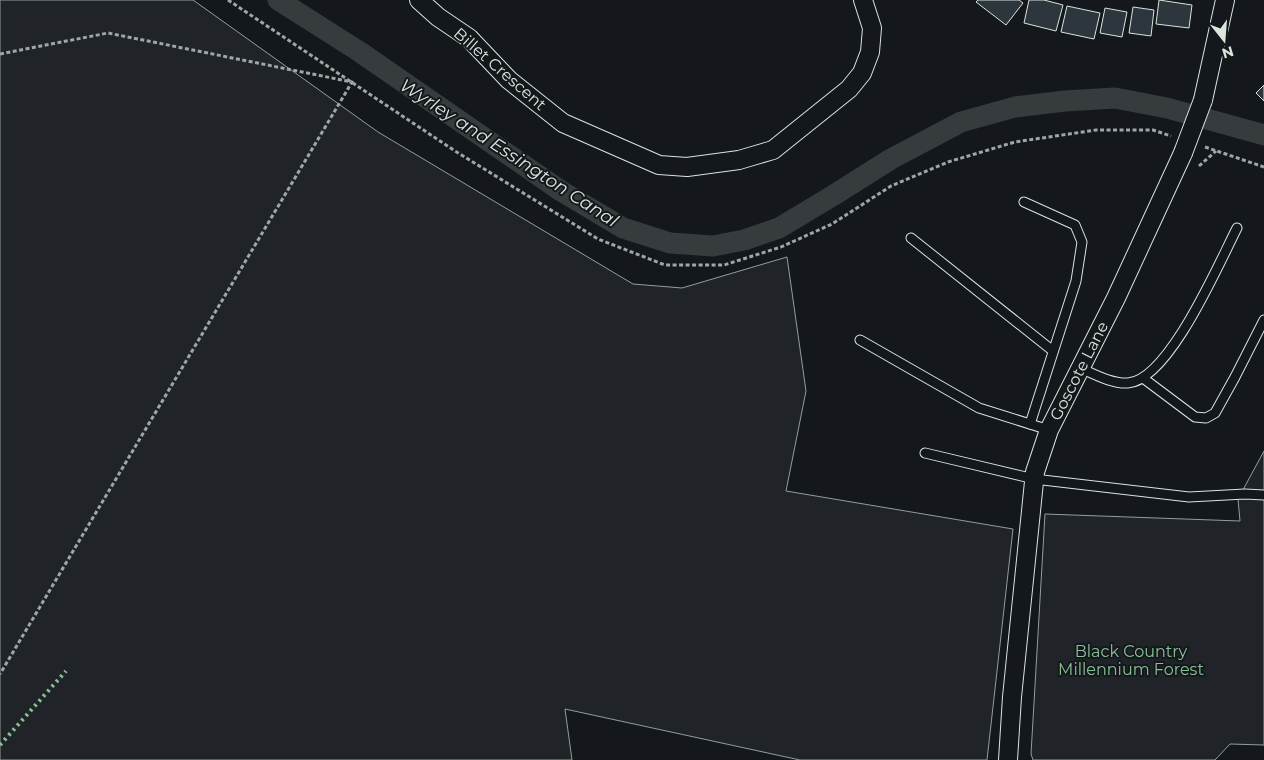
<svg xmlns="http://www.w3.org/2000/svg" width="1264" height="760" font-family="Montserrat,sans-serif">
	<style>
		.green { fill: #202428; stroke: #939e99 }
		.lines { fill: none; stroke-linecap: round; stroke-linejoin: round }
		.canal { stroke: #363b3e; stroke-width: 21 }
		.building { fill: #2c363c; stroke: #d8e6dc }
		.lane-casing { stroke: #d8e6dc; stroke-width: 11 }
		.street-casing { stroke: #d8e6dc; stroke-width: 20 }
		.path { stroke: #9da8a2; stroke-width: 3; stroke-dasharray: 4 2.5; stroke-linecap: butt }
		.lane { stroke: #14181c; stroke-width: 9 }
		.street { stroke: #14181c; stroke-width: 18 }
		.street-bridge-casing { stroke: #d8e6dc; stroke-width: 20; stroke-linecap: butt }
		.street-bridge { stroke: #14181c; stroke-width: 18 }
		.hedge { stroke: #8ac095; stroke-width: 4; stroke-dasharray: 2.5 4; stroke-linecap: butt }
		.labels { text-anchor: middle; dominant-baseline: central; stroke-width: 4; stroke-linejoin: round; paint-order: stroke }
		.street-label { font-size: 16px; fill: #d8e6dc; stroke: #14181c }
		.park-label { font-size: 16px; fill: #8ac095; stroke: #14181c }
		.water-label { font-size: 18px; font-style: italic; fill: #d8e6dc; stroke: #14181c }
	</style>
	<rect width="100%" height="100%" fill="#14181c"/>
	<!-- green -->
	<g class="green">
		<path d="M0,0H193L378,132L633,284L682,288L787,257L806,391L786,491L1013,529L987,760H800L565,709L572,760H0Z"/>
		<path d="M1264,451V745L1230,744L1215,760H1033L1031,754L1045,514L1240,521L1238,499Z"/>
	</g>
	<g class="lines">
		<!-- canal -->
		<path class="canal" d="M278,0L360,52L561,191L623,228L670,243L713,246L744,240L779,228L834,195L891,159L961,122L1015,107L1065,101L1115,98L1167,108L1264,135"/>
	</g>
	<!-- building -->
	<g class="building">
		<path d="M978,0H1019L1023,3L1006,25L976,2Z"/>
		<path d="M1029,0H1044L1063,5L1056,31L1024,23Z"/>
		<path d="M1159,0L1192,5L1189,28L1156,24Z"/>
		<path d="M1067,6L1100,13L1094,39L1061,32Z"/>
		<path d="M1133,7L1154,10L1151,36L1129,33Z"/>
		<path d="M1105,8L1127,12L1122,37L1100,33Z"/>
		<path d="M1264,85V101L1256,93Z"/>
	</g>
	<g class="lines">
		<!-- lane casing -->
		<g class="lane-casing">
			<g id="lane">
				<path d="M1024,202L1075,225L1082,242L1076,281L1030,424"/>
				<path d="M911,238L1053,351"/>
				<path d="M860,340L979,408L1049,430"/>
				<path d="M1080,368C1094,374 1112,384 1128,383C1169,380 1219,263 1237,228"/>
				<path d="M1143,378L1195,417L1206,418L1215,413L1235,377L1264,320"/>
				<path d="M925,453L1034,479L1189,497L1245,494L1264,495"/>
			</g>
		</g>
		<!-- street casing -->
		<g class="street-casing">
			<g id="street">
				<path d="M419,0L438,17L469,38L509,80L563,123L659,165L687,167L739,160L773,150L849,89L862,73L870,52L872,28L863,0"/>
				<path d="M1203,100L1225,0"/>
				<path d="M1008,760L1012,697L1035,472L1049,430L1116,298L1183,153"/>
			</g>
		</g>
		<!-- path -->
		<g class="path">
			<path d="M228,0L455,151L598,239L665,265H724L781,247L832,224L891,186L948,162L1015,142L1096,130H1153L1171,136"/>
			<path d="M0,54L108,33L352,82L0,674"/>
			<path d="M1205,147L1264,167"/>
			<path d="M1199,166L1216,151"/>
		</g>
		<!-- lane -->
		<use href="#lane" class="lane"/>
		<!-- street -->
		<use href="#street" class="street"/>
		<!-- street-bridge casing -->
		<g class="street-bridge-casing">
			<path id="street-bridge" d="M1183,153L1203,100"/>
		</g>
		<!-- street-bridge -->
		<use href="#street-bridge" class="street-bridge"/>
		<!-- hedge -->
		<path class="hedge" d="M0,745L66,671"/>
	</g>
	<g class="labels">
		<!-- street labels -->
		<g class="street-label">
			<text transform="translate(500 69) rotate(41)">Billet Crescent</text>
			<text transform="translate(1079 371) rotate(-63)">Goscote Lane</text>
		</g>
		<!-- park labels -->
		<g class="park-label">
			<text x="1131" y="651">Black Country<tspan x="1131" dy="18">Millennium Forest</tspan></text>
		</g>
		<!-- water labels -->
		<g class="water-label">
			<text transform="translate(509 153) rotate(33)">Wyrley and Essington Canal</text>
		</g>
	</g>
	<!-- north arrow -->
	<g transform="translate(1224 40) rotate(163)" stroke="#14181c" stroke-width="4" paint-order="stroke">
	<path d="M0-4L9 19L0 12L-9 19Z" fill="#d8e6dc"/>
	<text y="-8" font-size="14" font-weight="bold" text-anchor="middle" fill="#d8e6dc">N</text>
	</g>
</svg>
